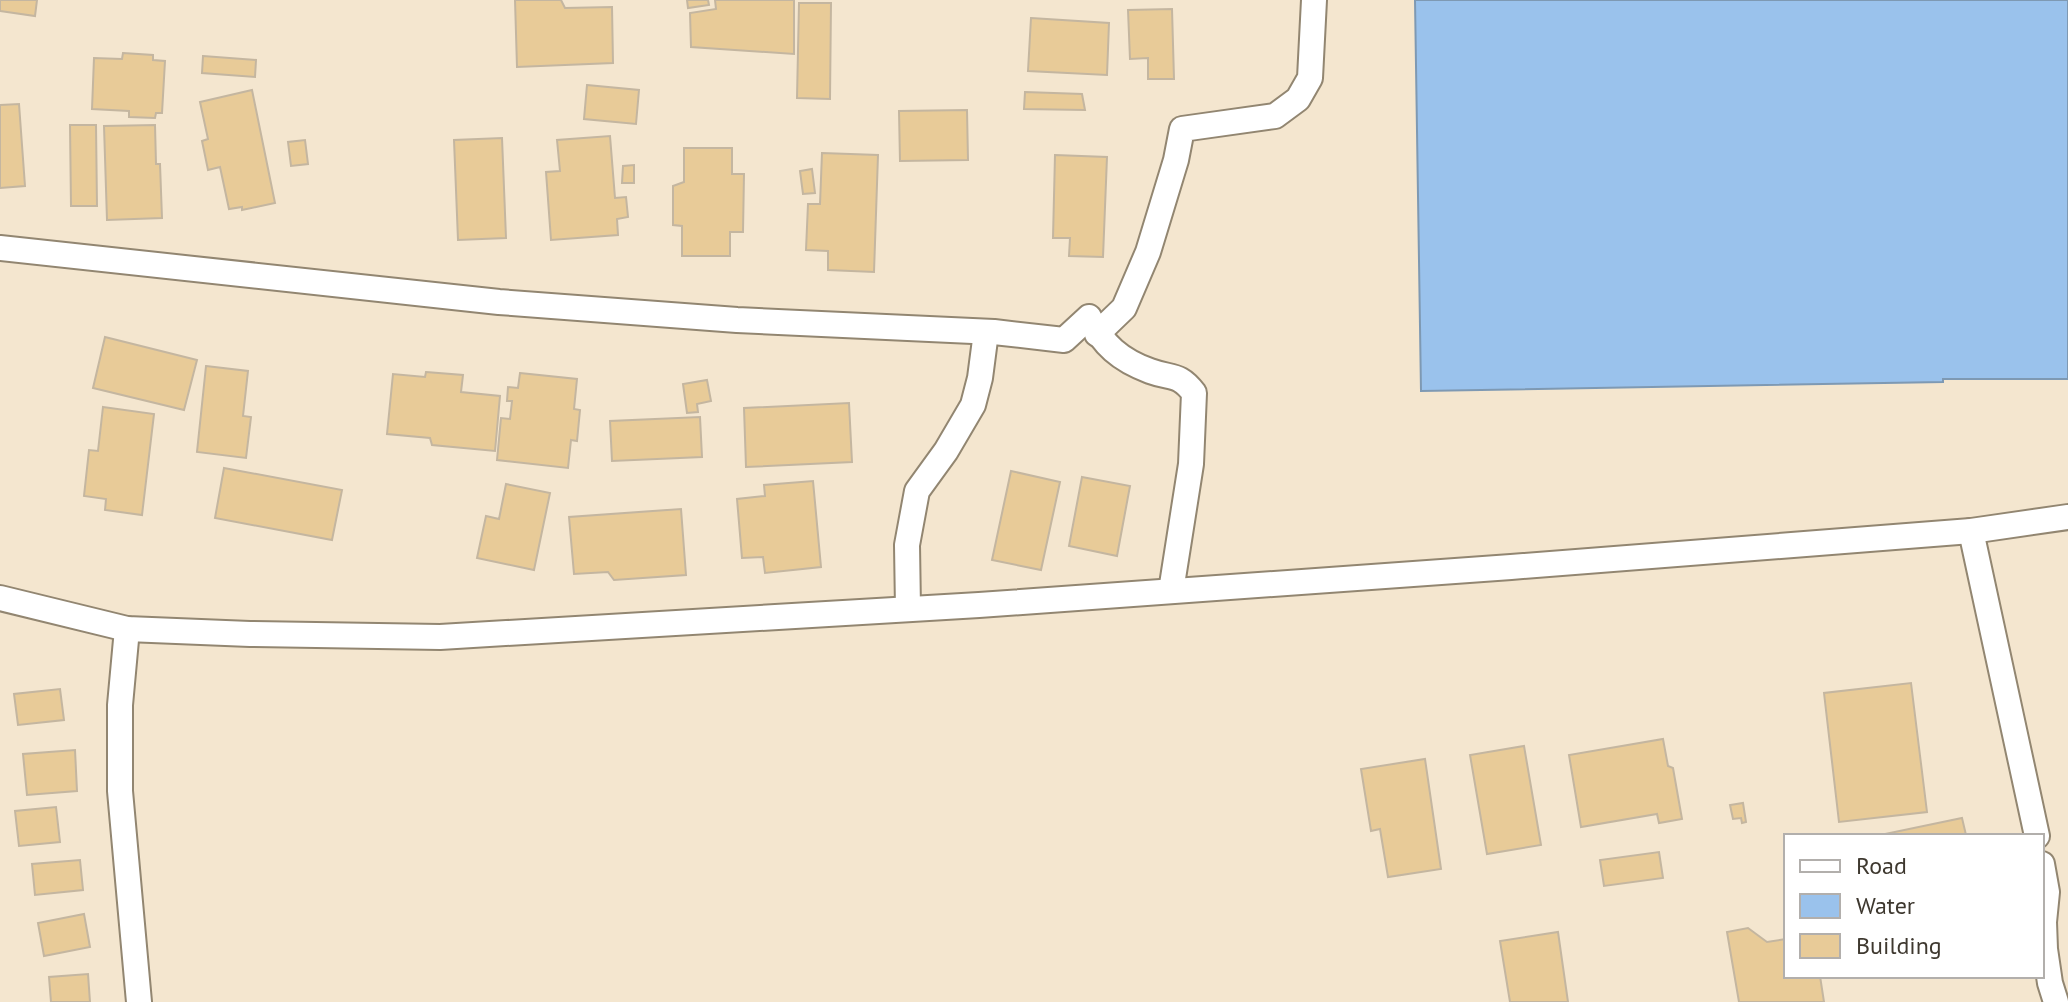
<svg xmlns="http://www.w3.org/2000/svg" width="2068" height="1002" font-family="'PT Sans',sans-serif">
	<style>
		.water { fill: #9ac2ec; stroke: #7e99b3; stroke-width: 2 }
		.building { fill: #e8cb98; stroke: #c4b6a0; stroke-width: 2 }
		.lines { fill: none; stroke-linecap: round; stroke-linejoin: round }
		.minor-casing { stroke: #928671; stroke-width: 28 }
		.minor { stroke: #fff; stroke-width: 24 }
	</style>
	<rect width="100%" height="100%" fill="#f4e6cf"/>
	<!-- water -->
	<path class="water" d="M1415,0H2068V379H1943V382L1421,391Z"/>
	<!-- building -->
	<g class="building">
		<path d="M0,0H37L35,16L0,11Z"/>
		<path d="M515,0H561L565,8L612,7L613,63L517,67Z"/>
		<path d="M687,0H708L709,5L688,8Z"/>
		<path d="M715,0H794V54L691,47L690,13L716,9Z"/>
		<path d="M799,3H831L830,99L797,98Z"/>
		<path d="M1172,9L1174,79H1148V58L1130,59L1128,10Z"/>
		<path d="M1031,18L1109,23L1107,75L1028,71Z"/>
		<path d="M123,53L153,55V60L165,61L162,113H156L155,118L129,117V111L92,109L94,58L122,59Z"/>
		<path d="M203,56L256,60L255,77L202,73Z"/>
		<path d="M587,85L639,90L636,124L584,119Z"/>
		<path d="M252,90L275,203L242,210V207L229,209L220,167L208,170L202,141L208,139L200,102Z"/>
		<path d="M1025,92L1082,94L1085,110L1024,109Z"/>
		<path d="M19,104L25,186L0,188V105Z"/>
		<path d="M967,110L968,160L900,161L899,111Z"/>
		<path d="M70,125H96L97,206H71Z"/>
		<path d="M155,125L156,164H160L162,218L107,220L104,126Z"/>
		<path d="M610,136L615,198L626,197L628,217L617,219L618,235L551,240L546,172L560,171L557,140Z"/>
		<path d="M502,138L506,238L458,240L454,140Z"/>
		<path d="M305,140L308,164L291,166L288,142Z"/>
		<path d="M684,148H732V174H744L743,232H730V256H682V226L673,225V186L684,182Z"/>
		<path d="M822,153L878,155L874,272L828,270V251L806,250L808,204H820Z"/>
		<path d="M1055,155L1107,157L1103,257L1069,256L1070,238H1053Z"/>
		<path d="M634,165V183H622L623,166Z"/>
		<path d="M812,169L815,193L803,194L800,171Z"/>
		<path d="M105,337L197,360L184,410L93,388Z"/>
		<path d="M206,366L248,371L243,416L251,417L246,458L197,452Z"/>
		<path d="M426,372L463,375L461,392L500,396L495,451L432,445L430,438L387,434L393,374L425,377Z"/>
		<path d="M520,373L577,379L574,409L580,410L577,441L571,440L568,468L497,460L501,418L510,419L512,401H507L508,387L518,388Z"/>
		<path d="M707,380L711,401L697,404L698,412L687,413L683,384Z"/>
		<path d="M849,403L852,462L746,467L744,408Z"/>
		<path d="M103,407L154,414L142,515L105,510L106,499L84,496L89,450L98,451Z"/>
		<path d="M700,417L702,457L612,461L610,421Z"/>
		<path d="M224,468L342,490L332,540L215,518Z"/>
		<path d="M1011,471L1060,482L1041,570L992,560Z"/>
		<path d="M1082,477L1130,486L1117,556L1069,546Z"/>
		<path d="M813,481L821,567L765,573L763,557L742,558L737,499L765,496L764,485Z"/>
		<path d="M506,484L550,493L534,570L477,558L486,516L499,519Z"/>
		<path d="M681,509L686,575L614,580L608,572L574,574L569,517Z"/>
		<path d="M1911,683L1927,812L1839,822L1824,693Z"/>
		<path d="M60,689L64,720L18,725L14,694Z"/>
		<path d="M1663,739L1668,766L1673,768L1682,819L1659,823L1657,814L1581,827L1569,755Z"/>
		<path d="M1524,746L1541,845L1487,854L1470,755Z"/>
		<path d="M75,750L77,791L27,795L23,754Z"/>
		<path d="M1425,759L1441,869L1388,877L1380,829L1371,831L1361,769Z"/>
		<path d="M1743,803L1746,822L1742,823L1741,818L1733,819L1730,805Z"/>
		<path d="M56,807L60,842L19,846L15,811Z"/>
		<path d="M1962,818L1966,835L1880,836V835Z"/>
		<path d="M1659,852L1663,878L1604,886L1600,860Z"/>
		<path d="M80,860L83,890L35,895L32,864Z"/>
		<path d="M84,914L90,947L44,956L38,923Z"/>
		<path d="M1748,928L1767,942L1786,939V976H1820L1824,1002H1739L1727,932Z"/>
		<path d="M1558,932L1568,1002H1510L1500,941Z"/>
		<path d="M88,974L90,1002H51L49,977Z"/>
	</g>
	<g class="lines">
		<!-- minor casing -->
		<g class="minor-casing">
			<g id="minor">
				<path d="M0,248L499,302L737,320L994,332L1064,340L1089,317C1103,345 1120,360 1150,371C1172,379 1179,373 1194,393L1191,464L1171,591"/>
				<path d="M1097,334L1124,308L1148,252L1176,160L1182,129L1275,116L1298,99L1310,78L1314,0"/>
				<path d="M1971,531L2037,836"/>
				<path d="M0,598L127,629L250,634L440,637L979,605L1511,567L1971,531L2068,517"/>
				<path d="M908,609L907,545L917,491L946,451L973,405L980,378L986,332"/>
				<path d="M127,629L120,705V791L139,1002"/>
				<path d="M2042,864L2047,892L2044,922L2045,949L2050,983L2056,1002"/>
			</g>
		</g>
		<!-- minor -->
		<use href="#minor" class="minor"/>
	</g>
	<!-- legend -->
	<rect x="1784" y="834" width="260" height="144" fill="#ffffff" stroke="#b2afac" stroke-width="2"/>
	<rect x="1800" y="860" width="40" height="12" fill="#ffffff" stroke="#b2afac" stroke-width="2"/>
	<text x="1856" y="874" font-size="24" fill="#3e382f">Road</text>
	<rect x="1800" y="894" width="40" height="24" fill="#9ac2ec" stroke="#b2afac" stroke-width="2"/>
	<text x="1856" y="914" font-size="24" fill="#3e382f">Water</text>
	<rect x="1800" y="934" width="40" height="24" fill="#e8cb98" stroke="#b2afac" stroke-width="2"/>
	<text x="1856" y="954" font-size="24" fill="#3e382f">Building</text>
</svg>
